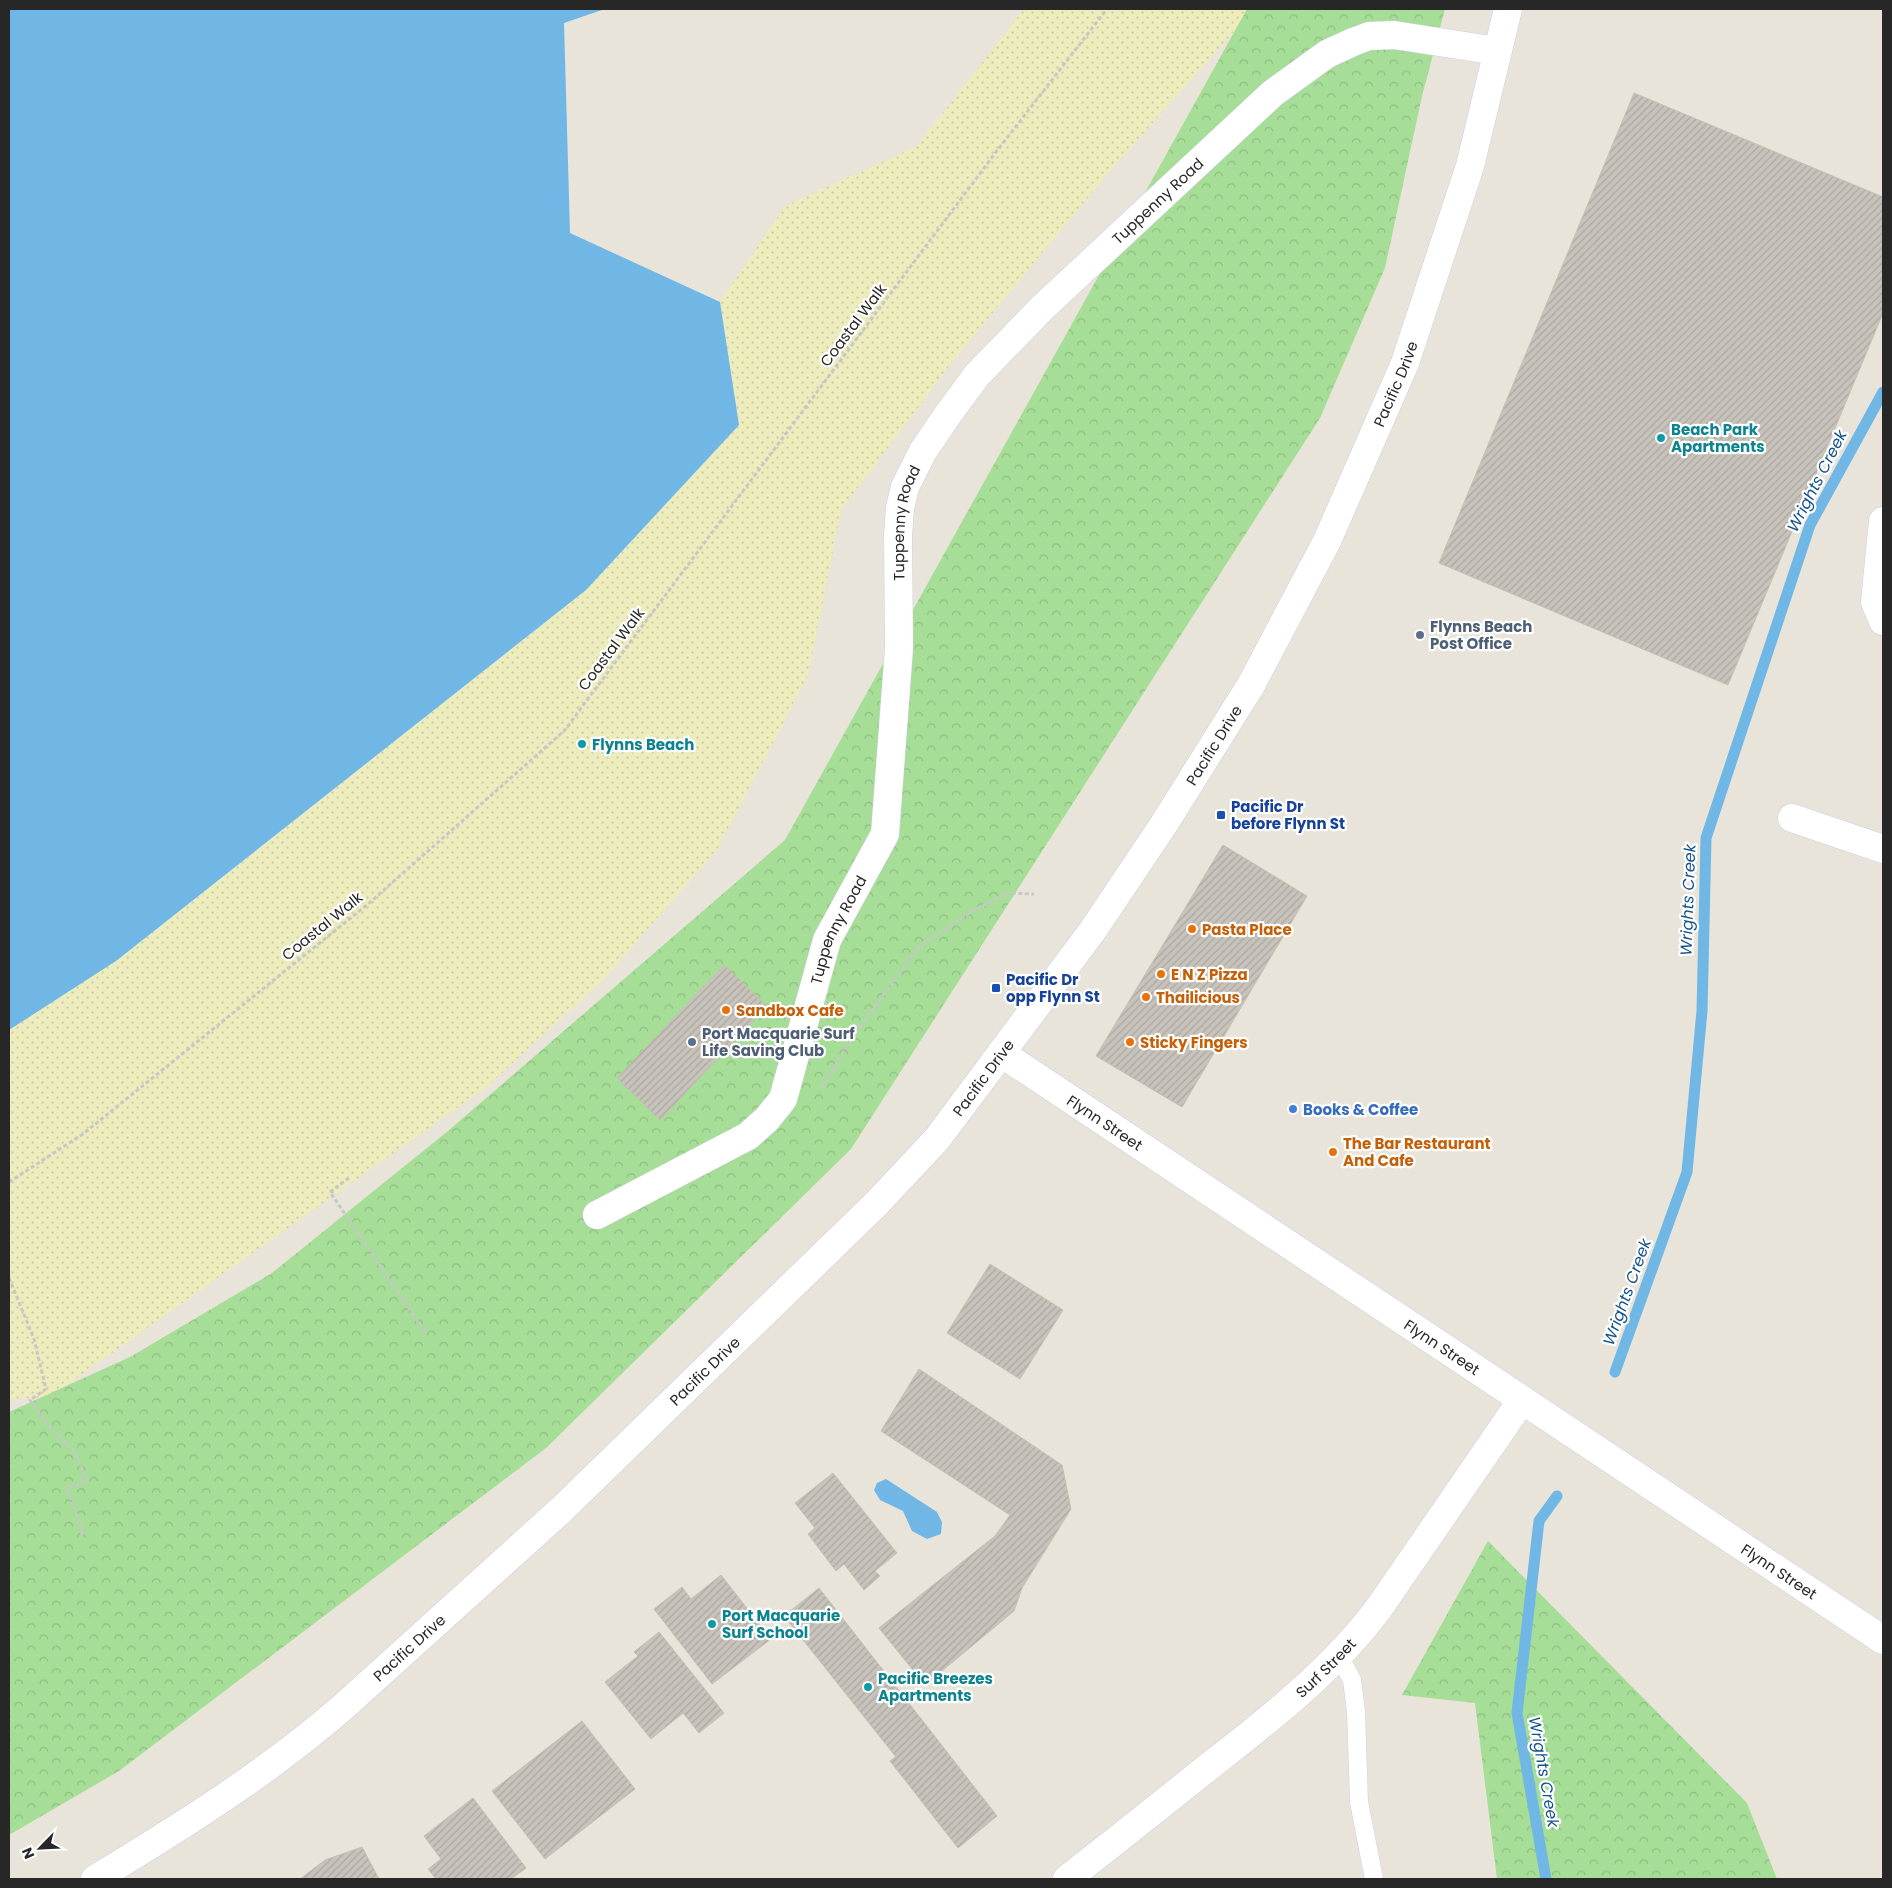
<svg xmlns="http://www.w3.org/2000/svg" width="1892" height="1888" font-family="Poppins,sans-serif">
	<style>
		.sand { fill: url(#sand-dots) }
		.park { fill: url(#park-crowns) }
		.water { fill: #70b7e6 }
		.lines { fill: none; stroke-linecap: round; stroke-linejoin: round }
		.stream { stroke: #70b7e6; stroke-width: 11 }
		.building { fill: url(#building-hatch); stroke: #c3c0b3 }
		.service-casing { stroke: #cecfdf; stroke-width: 19 }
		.minor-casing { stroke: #cecfdf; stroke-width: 29 }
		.tertiary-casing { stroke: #cecfdf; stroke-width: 29 }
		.path { stroke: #c7c7c7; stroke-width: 3; stroke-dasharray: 4 2.5; stroke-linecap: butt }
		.service { stroke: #fff; stroke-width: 18 }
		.minor { stroke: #fff; stroke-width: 28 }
		.tertiary { stroke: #fff; stroke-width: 28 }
		.culture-dot { fill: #0f9aa8; stroke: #fff; stroke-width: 2 }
		.service-dot { fill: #5c6f8a; stroke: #fff; stroke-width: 2 }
		.transit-dot { fill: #1a4fb4; stroke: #fff; stroke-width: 2 }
		.food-dot { fill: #e8710a; stroke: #fff; stroke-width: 2 }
		.shop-dot { fill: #3f7fe0; stroke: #fff; stroke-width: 2 }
		.labels { text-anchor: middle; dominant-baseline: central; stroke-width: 4.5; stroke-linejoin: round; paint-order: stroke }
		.street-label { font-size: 15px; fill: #272727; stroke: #fff }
		.culture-label { font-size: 15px; font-weight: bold; fill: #0d838f; stroke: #fff; text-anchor: start }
		.service-label { font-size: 15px; font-weight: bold; fill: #4e5e75; stroke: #fff; text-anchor: start }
		.transit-label { font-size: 15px; font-weight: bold; fill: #164399; stroke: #fff; text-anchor: start }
		.food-label { font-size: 15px; font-weight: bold; fill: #c56008; stroke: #fff; text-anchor: start }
		.shop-label { font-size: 15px; font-weight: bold; fill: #366cbe; stroke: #fff; text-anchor: start }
		.water-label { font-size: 16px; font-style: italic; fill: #14538d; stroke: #fff }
	</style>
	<defs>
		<pattern id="sand-dots" width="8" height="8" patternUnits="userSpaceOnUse" patternTransform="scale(1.25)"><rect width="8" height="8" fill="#edecbc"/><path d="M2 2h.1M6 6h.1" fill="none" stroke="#cbcaa2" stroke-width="1.8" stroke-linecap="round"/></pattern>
		<pattern id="park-crowns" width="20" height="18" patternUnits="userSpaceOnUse" patternTransform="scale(1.25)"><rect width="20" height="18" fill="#a6dd97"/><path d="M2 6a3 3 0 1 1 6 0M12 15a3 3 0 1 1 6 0" fill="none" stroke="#8fbe82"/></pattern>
		<pattern id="building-hatch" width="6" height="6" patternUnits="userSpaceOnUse" patternTransform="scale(1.25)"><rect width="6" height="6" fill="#c7c3bb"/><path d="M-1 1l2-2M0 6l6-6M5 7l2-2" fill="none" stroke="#aba8a1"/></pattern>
	</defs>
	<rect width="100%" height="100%" fill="#e9e4d9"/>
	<!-- sand -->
	<path class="sand" d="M1024,9H1254L1109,172L953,361L841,510L808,676L716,851L604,979L488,1086L50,1397L9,1399V1030L116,961L586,590L739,425L720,302L785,206L917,146Z"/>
	<!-- park -->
	<g class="park">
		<path d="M1247,9H1445L1422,96L1385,268L1320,418L851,1149L546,1448L119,1771L9,1835V1412L130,1357L272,1273L448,1131L785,840Z"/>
		<path d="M1488,1541L1747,1803L1777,1879H1497L1475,1703L1402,1695Z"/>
	</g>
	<!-- water -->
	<g class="water">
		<path d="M9,9H605L564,23L570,233L720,302L739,425L586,590L116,961L9,1030Z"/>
		<path d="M886,1479L937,1512L942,1522L941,1534L927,1539L912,1531L903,1511L880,1500L874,1490L877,1483Z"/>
	</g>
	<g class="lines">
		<!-- stream -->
		<g class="stream">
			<path d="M1615,1372L1687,1172L1702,1011L1706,838L1810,525L1883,392"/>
			<path d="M1546,1879L1517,1713L1539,1521L1557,1496"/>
		</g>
	</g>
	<!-- building -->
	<g class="building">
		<path d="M1634,93L1883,197V313L1728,685L1439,563Z"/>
		<path d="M1223,845L1307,896L1182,1107L1096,1056Z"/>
		<path d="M724,965L767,1006L660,1120L617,1078Z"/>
		<path d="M990,1264L1063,1310L1020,1379L947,1333Z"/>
		<path d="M919,1369L1062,1465L1071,1509L1022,1588L1014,1611L925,1685L879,1628L995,1536L1010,1515L881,1431Z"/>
		<path d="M833,1473L897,1553L875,1571L880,1576L864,1590L844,1564L836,1571L808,1534L815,1528L795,1503Z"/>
		<path d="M721,1575L771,1639L712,1684L654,1609L682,1587L691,1599Z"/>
		<path d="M819,1588L997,1816L958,1848L890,1761L896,1757L784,1616Z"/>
		<path d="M659,1632L724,1713L699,1733L683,1713L651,1739L605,1682L638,1656L634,1652Z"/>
		<path d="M582,1721L635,1789L545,1859L492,1791Z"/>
		<path d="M473,1798L526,1868L511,1879H436L428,1869L441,1859L424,1836Z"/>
		<path d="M362,1847L379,1879H300L325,1860Z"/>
	</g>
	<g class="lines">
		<!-- service casing -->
		<g class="service-casing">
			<path id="service" d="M1339,1656L1352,1680L1356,1711L1359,1802L1374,1879"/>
		</g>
		<!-- minor casing -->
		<g class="minor-casing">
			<g id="minor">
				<path d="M1883,521L1875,602L1883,621"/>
				<path d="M1792,818L1883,849"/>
				<path id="s1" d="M1001,1053L1883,1640"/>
				<path id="s2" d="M597,1215L748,1136L767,1119L783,1099L827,940L885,834L899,648L898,536L900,508L905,487L923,451L949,413L977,375L1042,308L1273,93L1327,54L1353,42L1369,36L1394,35L1497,51"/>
				<path id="s3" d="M1067,1879C1117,1840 1166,1801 1216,1761C1275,1715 1334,1668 1379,1608L1522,1400"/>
			</g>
		</g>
		<!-- tertiary casing -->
		<g class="tertiary-casing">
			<g id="tertiary">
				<path id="s4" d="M95,1879C181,1827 267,1773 343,1707L561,1510L877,1203L937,1139L1093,930L1164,824L1251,685L1327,541L1405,363L1470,166L1508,9"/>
			</g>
		</g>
		<!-- path -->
		<g class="path">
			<path d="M822,1088L853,1036L919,947L972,911L1008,893L1034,894"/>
			<path d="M349,1178L330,1192L426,1333"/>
			<path d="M9,1182L83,1134L368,904L564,731L993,156L1107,9"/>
			<path d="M9,1278L34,1339L46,1389L30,1400L47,1425L75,1452L87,1481L67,1488L80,1523L82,1536"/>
		</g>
		<!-- service -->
		<use href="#service" class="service"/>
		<!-- minor -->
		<use href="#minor" class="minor"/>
		<!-- tertiary -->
		<use href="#tertiary" class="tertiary"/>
	</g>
	<!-- markers -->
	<g class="culture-dot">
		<circle cx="1661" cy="438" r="5"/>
		<circle cx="582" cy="744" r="5"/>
		<circle cx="712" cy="1624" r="5"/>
		<circle cx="868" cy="1687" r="5"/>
	</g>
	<g class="service-dot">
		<circle cx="1420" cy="635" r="5"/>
		<circle cx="692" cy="1042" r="5"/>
	</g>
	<g class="transit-dot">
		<rect x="1216" y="810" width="10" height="10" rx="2.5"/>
		<rect x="991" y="983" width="10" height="10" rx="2.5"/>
	</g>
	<g class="food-dot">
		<circle cx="1192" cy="929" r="5"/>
		<circle cx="1161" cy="974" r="5"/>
		<circle cx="1146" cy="997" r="5"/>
		<circle cx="726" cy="1010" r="5"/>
		<circle cx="1130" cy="1042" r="5"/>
		<circle cx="1333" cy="1152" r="5"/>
	</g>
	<circle class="shop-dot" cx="1293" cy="1109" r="5"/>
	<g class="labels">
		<!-- street labels -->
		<g class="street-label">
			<text stroke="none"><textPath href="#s2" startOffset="1240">Tuppenny Road</textPath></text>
			<text transform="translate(853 325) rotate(-53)">Coastal Walk</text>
			<text stroke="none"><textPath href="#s4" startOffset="2011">Pacific Drive</textPath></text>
			<text stroke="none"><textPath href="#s2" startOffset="820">Tuppenny Road</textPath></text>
			<text transform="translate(611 649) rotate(-53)">Coastal Walk</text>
			<text stroke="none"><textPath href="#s4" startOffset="1606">Pacific Drive</textPath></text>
			<text transform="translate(322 926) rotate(-39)">Coastal Walk</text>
			<text stroke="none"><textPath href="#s2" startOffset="400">Tuppenny Road</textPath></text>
			<text stroke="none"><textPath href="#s4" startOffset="1201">Pacific Drive</textPath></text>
			<text stroke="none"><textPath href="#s1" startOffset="125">Flynn Street</textPath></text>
			<text stroke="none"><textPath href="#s1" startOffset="530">Flynn Street</textPath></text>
			<text stroke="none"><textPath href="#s4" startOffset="796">Pacific Drive</textPath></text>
			<text stroke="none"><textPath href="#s1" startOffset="935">Flynn Street</textPath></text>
			<text stroke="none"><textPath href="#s4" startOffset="391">Pacific Drive</textPath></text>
			<text stroke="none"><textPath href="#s3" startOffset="334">Surf Street</textPath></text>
		</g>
		<!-- culture labels -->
		<g class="culture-label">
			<text x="1671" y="429">Beach Park<tspan x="1671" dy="17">Apartments</tspan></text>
			<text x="592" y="744">Flynns Beach</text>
			<text x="722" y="1615">Port Macquarie<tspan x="722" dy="17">Surf School</tspan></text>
			<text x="878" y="1678">Pacific Breezes<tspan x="878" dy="17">Apartments</tspan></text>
		</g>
		<!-- service labels -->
		<g class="service-label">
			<text x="1430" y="626">Flynns Beach<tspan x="1430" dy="17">Post Office</tspan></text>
			<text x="702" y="1033">Port Macquarie Surf<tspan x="702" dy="17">Life Saving Club</tspan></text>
		</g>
		<!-- transit labels -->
		<g class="transit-label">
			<text x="1231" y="806">Pacific Dr<tspan x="1231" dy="17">before Flynn St</tspan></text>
			<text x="1006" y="979">Pacific Dr<tspan x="1006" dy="17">opp Flynn St</tspan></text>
		</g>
		<!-- food labels -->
		<g class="food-label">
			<text x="1202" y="929">Pasta Place</text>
			<text x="1171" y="974">E N Z Pizza</text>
			<text x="1156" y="997">Thailicious</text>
			<text x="736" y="1010">Sandbox Cafe</text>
			<text x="1140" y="1042">Sticky Fingers</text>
			<text x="1343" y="1143">The Bar Restaurant<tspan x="1343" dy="17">And Cafe</tspan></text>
		</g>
		<!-- shop labels -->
		<g class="shop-label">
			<text x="1303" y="1109">Books &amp; Coffee</text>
		</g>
		<!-- water labels -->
		<g class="water-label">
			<text transform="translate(1817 481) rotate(-63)">Wrights Creek</text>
			<text transform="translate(1688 900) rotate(-88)">Wrights Creek</text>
			<text transform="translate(1627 1292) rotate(-70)">Wrights Creek</text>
			<text transform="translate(1544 1772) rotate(80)">Wrights Creek</text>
		</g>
	</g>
	<!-- border -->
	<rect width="1892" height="1888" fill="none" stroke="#272727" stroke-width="20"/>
	<!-- north arrow -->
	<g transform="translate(40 1848) rotate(246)" stroke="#ffffff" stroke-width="4" paint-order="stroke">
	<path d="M0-4L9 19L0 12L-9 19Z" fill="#272727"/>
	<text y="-8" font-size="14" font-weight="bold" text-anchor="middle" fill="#272727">N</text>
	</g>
</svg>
